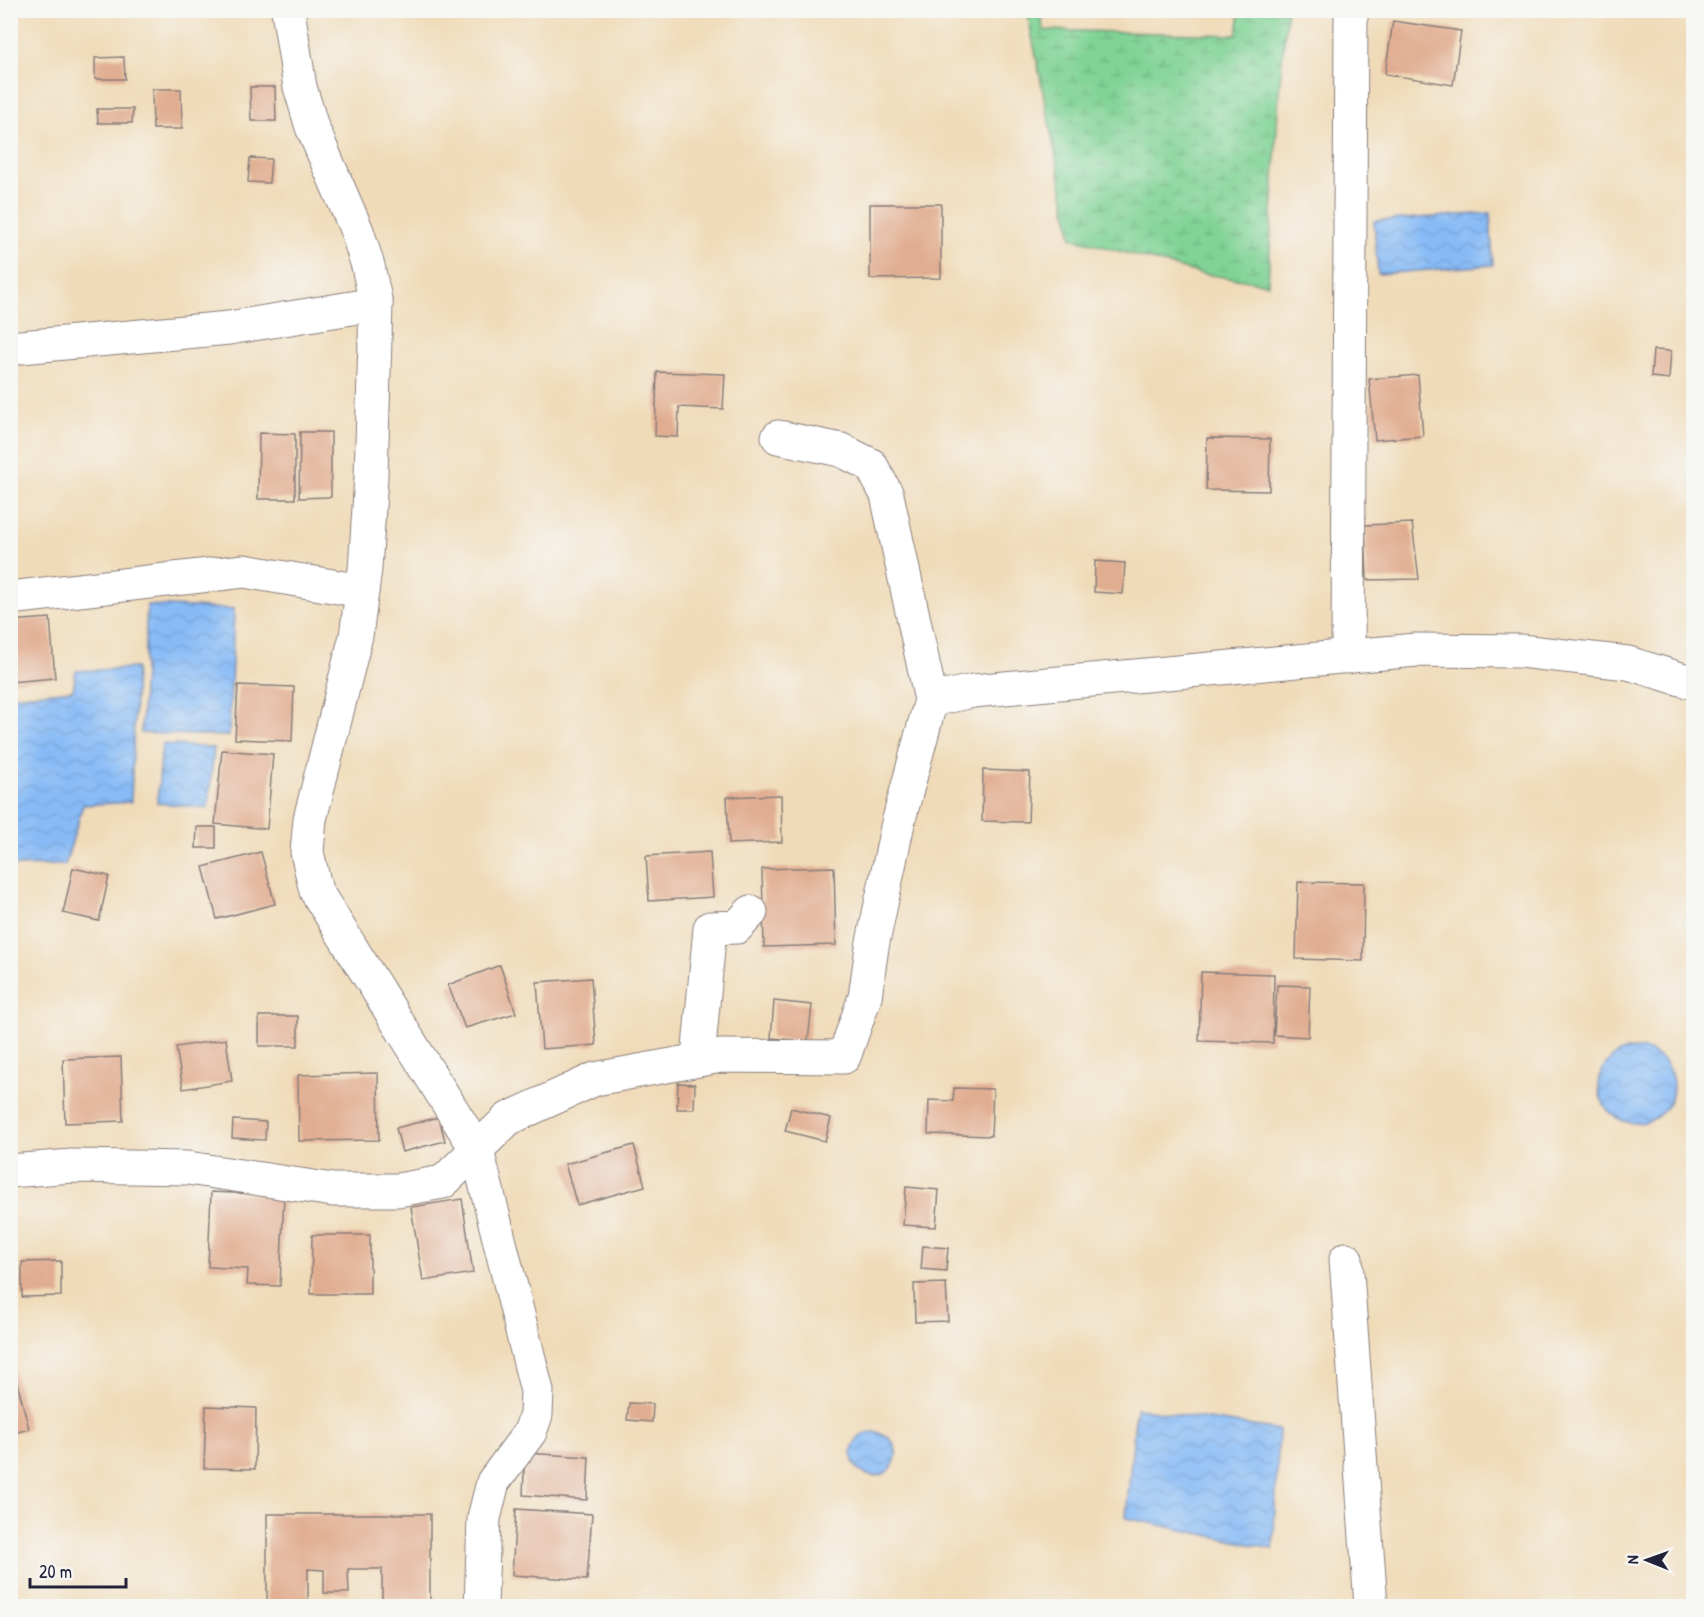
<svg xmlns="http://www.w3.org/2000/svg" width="1704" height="1617" font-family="'Patrick Hand',sans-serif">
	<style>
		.wetland { fill: url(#wetland-marsh); stroke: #517a68; stroke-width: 1.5 }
		.water { fill: url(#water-waves); stroke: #556e98; stroke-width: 1.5 }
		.building { fill: #e1ad91 }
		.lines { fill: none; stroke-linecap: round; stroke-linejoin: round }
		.minor-casing { stroke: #897e7a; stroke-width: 35 }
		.tertiary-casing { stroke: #897e7a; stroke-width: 35 }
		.minor { stroke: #fff; stroke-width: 33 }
		.tertiary { stroke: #fff; stroke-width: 33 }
	</style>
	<defs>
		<pattern id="wetland-marsh" width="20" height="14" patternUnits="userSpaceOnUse" patternTransform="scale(1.5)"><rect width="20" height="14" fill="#80d395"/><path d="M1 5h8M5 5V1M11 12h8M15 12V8" fill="none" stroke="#6eb581"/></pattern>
		<pattern id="water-waves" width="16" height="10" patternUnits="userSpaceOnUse" patternTransform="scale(1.5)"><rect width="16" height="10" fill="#88bbf6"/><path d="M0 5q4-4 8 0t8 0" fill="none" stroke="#75a0d4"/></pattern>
	</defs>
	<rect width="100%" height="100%" fill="#f6f6f2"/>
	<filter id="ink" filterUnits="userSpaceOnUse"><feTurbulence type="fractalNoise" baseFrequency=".0167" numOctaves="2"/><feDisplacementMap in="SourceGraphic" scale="12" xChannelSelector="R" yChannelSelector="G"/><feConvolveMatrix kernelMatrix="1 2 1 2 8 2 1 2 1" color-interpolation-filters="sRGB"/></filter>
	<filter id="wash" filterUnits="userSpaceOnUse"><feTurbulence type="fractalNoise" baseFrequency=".008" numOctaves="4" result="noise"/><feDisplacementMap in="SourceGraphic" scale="24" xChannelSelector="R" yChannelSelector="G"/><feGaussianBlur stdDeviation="1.35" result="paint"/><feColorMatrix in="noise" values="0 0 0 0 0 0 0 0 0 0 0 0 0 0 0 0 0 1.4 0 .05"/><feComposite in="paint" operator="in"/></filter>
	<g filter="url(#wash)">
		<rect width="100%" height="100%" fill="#f0dbb9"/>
		<!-- wetland -->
		<path class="wetland" d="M1027,11H1041L1043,30L1237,35L1240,11H1287L1279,91L1268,284L1198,273L1072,238Z"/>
		<!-- water -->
		<g class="water">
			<path d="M1490,213L1493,265L1378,274L1374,221Z"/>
			<path d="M147,605L234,609L229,736L141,733Z"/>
			<path d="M136,668L131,802L83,805L65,865L11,866V696L73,690L76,671Z"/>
			<path d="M162,744L214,748L208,808L157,803Z"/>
			<circle cx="1636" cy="1086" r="37"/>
			<path d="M1136,1408L1279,1430L1273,1549L1126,1518Z"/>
			<circle cx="874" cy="1454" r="22"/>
		</g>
		<g id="blocks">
			<!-- building -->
			<g class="building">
				<path d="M1393,21L1461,31L1453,85L1385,74Z"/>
				<path d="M124,57L125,79H95V58Z"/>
				<path d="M250,87H275L276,121H251Z"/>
				<path d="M152,89H181L182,129H153Z"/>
				<path d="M97,109H133L132,123H98Z"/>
				<path d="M250,158L271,159L269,183L248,182Z"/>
				<path d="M10,191H14L12,216H10Z"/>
				<path d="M870,204H941V278L870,279Z"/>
				<path d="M1653,350L1671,351L1669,379L1651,377Z"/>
				<path d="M657,372L725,374L723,409L679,407L678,437L655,436Z"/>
				<path d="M1418,375L1423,436L1375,440L1369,379Z"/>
				<path d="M300,432H331V497L299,498Z"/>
				<path d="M259,433L295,434V499H258Z"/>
				<path d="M1207,438L1270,439L1269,491L1206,490Z"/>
				<path d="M1412,523L1419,579L1367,580L1365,525Z"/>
				<path d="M1095,561L1125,563L1123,594L1094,592Z"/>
				<path d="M50,618L55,678L10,682V621Z"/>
				<path d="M238,685L294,687L292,741L235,739Z"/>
				<path d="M222,750L273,754L267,829L215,824Z"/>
				<path d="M983,770L1030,772L1028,822L982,821Z"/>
				<path d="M781,795L782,842L729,844L727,797Z"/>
				<path d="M197,827H216V848H196Z"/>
				<path d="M261,852L275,904L217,919L203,867Z"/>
				<path d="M710,852L713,897L649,901L646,856Z"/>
				<path d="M834,867L836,945L764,947L762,869Z"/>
				<path d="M73,868L109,876L99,921L63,913Z"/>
				<path d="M1298,882L1364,883L1363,961L1296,959Z"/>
				<path d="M500,965L516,1013L465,1028L448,985Z"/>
				<path d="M1201,972L1274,974L1273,1043L1199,1041Z"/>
				<path d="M591,978L596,1045L542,1049L537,982Z"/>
				<path d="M1277,985L1310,986L1308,1037L1274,1035Z"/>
				<path d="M774,1001L812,1005L808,1041L771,1038Z"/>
				<rect x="259" y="1016" width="39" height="30"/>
				<path d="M226,1039L232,1081L183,1089L176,1047Z"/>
				<path d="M121,1057L123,1121L65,1123L63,1059Z"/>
				<path d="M378,1073L379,1140L299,1141L298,1075Z"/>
				<path d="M678,1083L695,1084L694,1109H677Z"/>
				<path d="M954,1088L993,1089L991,1136L928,1134L929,1100L953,1101Z"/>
				<path d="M791,1108L831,1118L825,1141L785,1131Z"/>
				<path d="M439,1117L445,1141L402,1152L396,1128Z"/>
				<path d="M233,1120L266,1122L265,1140L232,1138Z"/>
				<path d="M634,1145L645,1186L577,1205L565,1164Z"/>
				<path d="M906,1187L939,1190L936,1227L903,1225Z"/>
				<path d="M211,1192L284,1195L280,1286L247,1285L248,1269L208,1267Z"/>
				<path d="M462,1199L473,1273L423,1281L411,1207Z"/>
				<path d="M312,1235H370V1294H311Z"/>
				<path d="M923,1246L948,1248L946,1271L921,1269Z"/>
				<path d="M61,1261V1296L22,1297V1262Z"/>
				<path d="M946,1283L948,1321L915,1322L914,1284Z"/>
				<path d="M13,1366L29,1429L10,1434V1367Z"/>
				<path d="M629,1403L653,1404L652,1422L627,1420Z"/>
				<path d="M206,1406L256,1408L255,1469L204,1468Z"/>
				<path d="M525,1453L589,1457L587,1500L523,1495Z"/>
				<path d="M516,1509L592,1514L587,1580L512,1575Z"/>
				<path d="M267,1514H430V1606H382V1569H348L349,1593H324V1570L308,1569V1606H267Z"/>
			</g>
		</g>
	</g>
	<g filter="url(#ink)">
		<use href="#blocks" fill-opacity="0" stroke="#897e7a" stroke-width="1.5"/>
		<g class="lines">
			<!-- minor casing -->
			<g class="minor-casing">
				<g id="minor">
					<path d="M288,10L300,87L312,127L357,231L368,266L376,304L371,477L365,569L356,636L310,819L307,852L316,891L477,1150L537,1391L536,1415L530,1432L493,1482L484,1518L481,1606"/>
					<path d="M10,348L229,328L376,304"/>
					<path d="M778,437L841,450L871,465L887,495L931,700"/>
					<path d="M10,598L244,571L362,591"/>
					<path d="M1348,657L1351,10"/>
					<path d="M698,1059L710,928L737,927L751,912"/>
					<path d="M1346,1259L1371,1606"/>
				</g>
			</g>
			<!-- tertiary casing -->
			<g class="tertiary-casing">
				<path id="tertiary" d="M10,1171L72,1166L188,1168L333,1190H398L443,1182L508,1119L595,1079L721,1056L844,1057L865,997L872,947L898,823L931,700L973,691L1416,650L1520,651L1628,663L1694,683"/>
			</g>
			<!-- minor -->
			<use href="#minor" class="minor"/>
			<!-- tertiary -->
			<use href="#tertiary" class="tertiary"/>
		</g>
	</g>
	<!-- margin -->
	<rect width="1704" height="1617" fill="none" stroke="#f6f6f2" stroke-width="36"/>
	<!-- north arrow -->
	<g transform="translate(1647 1560) rotate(271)" stroke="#f6f6f2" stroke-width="4.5" paint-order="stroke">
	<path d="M0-4.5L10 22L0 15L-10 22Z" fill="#22223b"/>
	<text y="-9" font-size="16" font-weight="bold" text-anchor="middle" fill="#22223b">N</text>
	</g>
	<!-- scale -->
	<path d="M30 1578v9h96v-9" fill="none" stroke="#22223b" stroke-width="3"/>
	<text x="39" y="1578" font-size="18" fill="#22223b" stroke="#f6f6f2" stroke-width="4.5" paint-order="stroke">20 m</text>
</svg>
